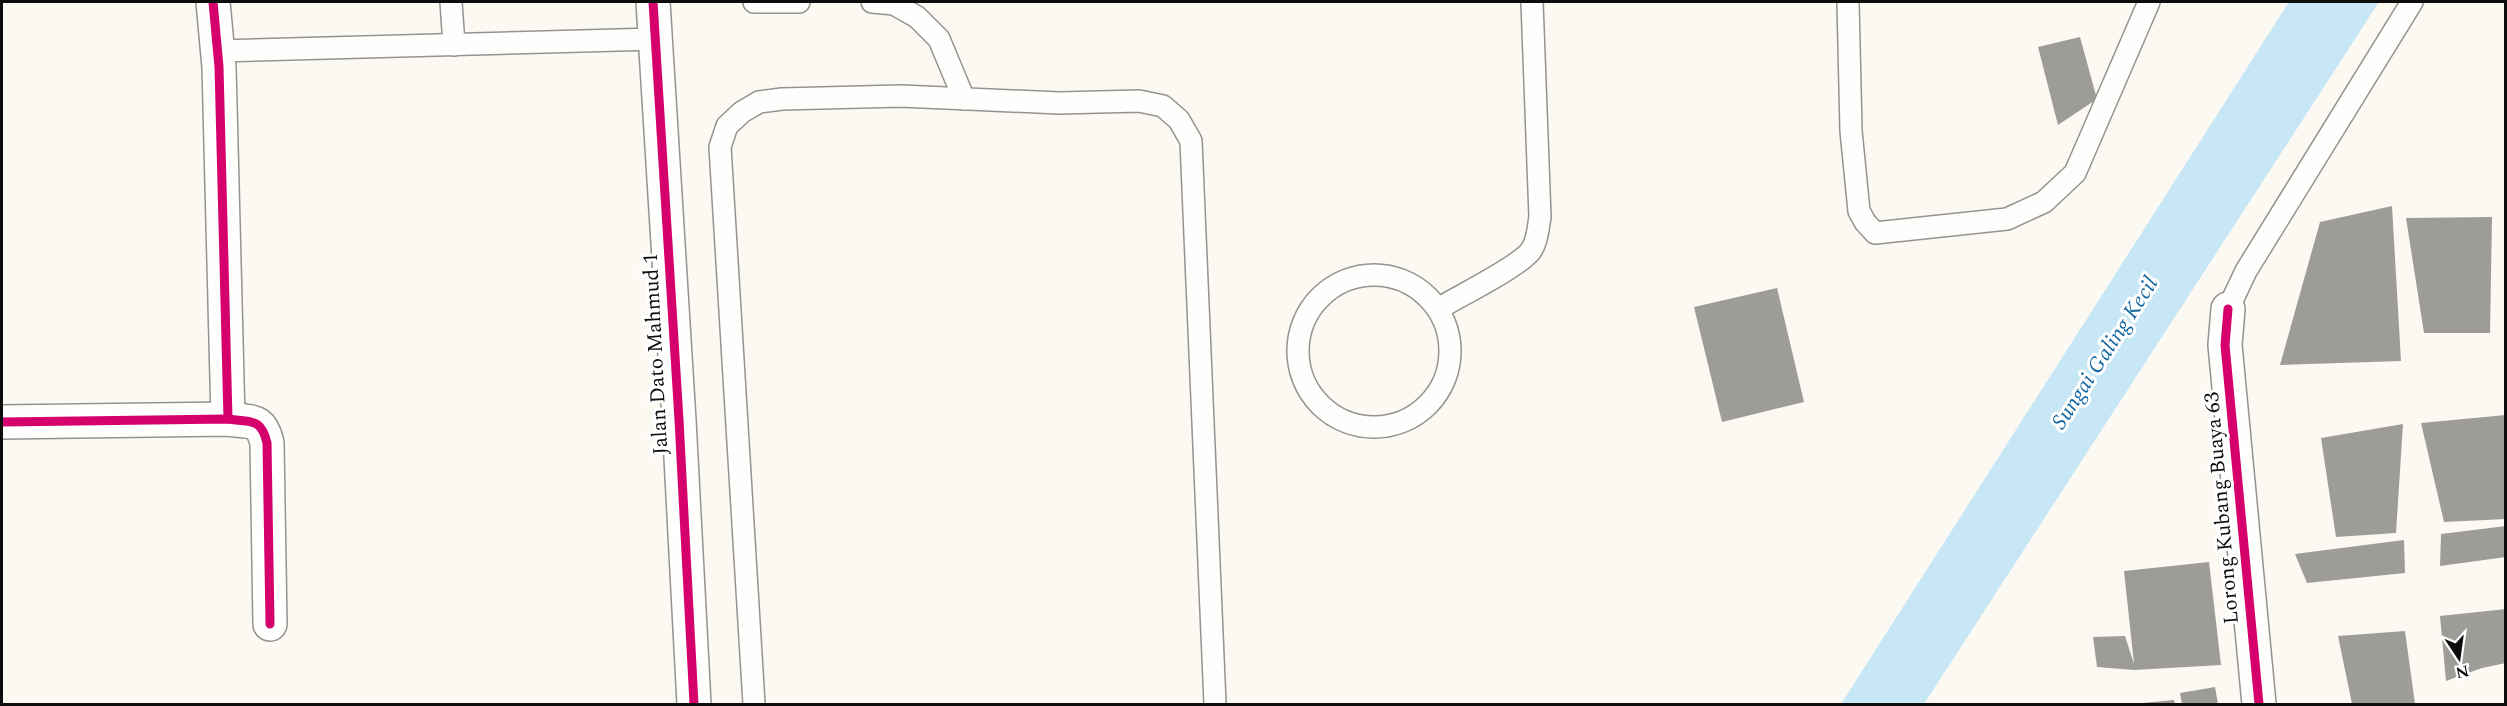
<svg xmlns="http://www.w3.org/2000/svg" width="2507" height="706" font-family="Spectral,serif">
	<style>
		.water { fill: #c7e7f6 }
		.building { fill: #9e9c97 }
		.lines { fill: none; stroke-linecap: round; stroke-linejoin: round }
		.lane-casing { stroke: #949390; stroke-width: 24 }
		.street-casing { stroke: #949390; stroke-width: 36 }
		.lane { stroke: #fefefd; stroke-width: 21 }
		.street { stroke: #fefefd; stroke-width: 33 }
		.cycleway-casing { stroke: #fff; stroke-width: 13 }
		.cycleway { stroke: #d6006c; stroke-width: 9 }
		.labels { text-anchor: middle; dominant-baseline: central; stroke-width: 6; stroke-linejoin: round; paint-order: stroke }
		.street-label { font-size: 21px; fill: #0d0d0d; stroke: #fff }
		.water-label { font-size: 22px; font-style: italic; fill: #1367a3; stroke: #fff }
	</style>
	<rect width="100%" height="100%" fill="#fbf9f2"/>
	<!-- water -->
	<path class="water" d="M2289,2H2379L1924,704H1841Z"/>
	<!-- building -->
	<g class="building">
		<path d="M2080,37L2097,99L2058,125L2038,47Z"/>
		<path d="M2392,206L2401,361L2280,365L2320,222Z"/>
		<path d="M2492,217L2490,333H2424L2406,218Z"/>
		<path d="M1777,288L1804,402L1722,422L1694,307Z"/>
		<path d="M2506,415V519L2444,522L2421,423Z"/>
		<path d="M2403,424L2396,533L2336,537L2321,438Z"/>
		<path d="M2506,526V557L2440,566L2441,534Z"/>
		<path d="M2404,540L2405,573L2307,583L2295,554Z"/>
		<path d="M2209,562L2221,665L2134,670L2097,667L2093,637L2125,636L2134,664L2124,571Z"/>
		<path d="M2506,609V663L2482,668L2446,681L2440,616Z"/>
		<path d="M2405,631L2415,704H2352L2338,636Z"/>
		<path d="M2215,687L2218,704H2182L2180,693Z"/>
		<path d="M2174,700L2175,704H2142V703Z"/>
	</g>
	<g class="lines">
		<!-- lane casing -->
		<g class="lane-casing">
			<g id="lane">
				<path d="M451,2L454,45"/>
				<path d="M754,2H799"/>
				<path d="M872,2L894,4L917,17L939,39L964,99"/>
				<path d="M1848,2L1851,131L1859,211L1865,222L1875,233L2007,219L2044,202L2075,173L2149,2"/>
				<path d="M218,51L655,39"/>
				<circle cx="1374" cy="351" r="76"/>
				<path d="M1438,309C1457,297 1523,265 1532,249C1538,239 1538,228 1540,217L1532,2"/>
				<path d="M2228,309L2246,271L2412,2"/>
				<path d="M754,704L720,147L727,126L742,112L759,102L782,99L901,96L1059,103L1139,101L1163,106L1179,120L1191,141L1215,704"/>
			</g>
		</g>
		<!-- street casing -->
		<g class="street-casing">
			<g id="street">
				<path d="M213,2L219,67L228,419"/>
				<path d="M653,2L679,420L694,704"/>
				<path d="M2228,309L2225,345L2259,704"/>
				<path d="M2,422L228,419C251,423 261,417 267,443L270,624"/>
			</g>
		</g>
		<!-- lane -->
		<use href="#lane" class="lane"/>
		<!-- street -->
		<use href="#street" class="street"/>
		<!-- cycleway casing -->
		<g class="cycleway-casing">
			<g id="cycleway">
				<path d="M213,2L219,67L228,419"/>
				<path d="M653,2L679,420L694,704"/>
				<path d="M2228,309L2225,345L2259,704"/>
				<path d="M2,422L228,419C251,423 261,417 267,443L270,624"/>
			</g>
		</g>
		<!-- cycleway -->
		<use href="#cycleway" class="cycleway"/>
	</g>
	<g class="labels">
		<!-- street labels -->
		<g class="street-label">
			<text transform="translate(656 354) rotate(-93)">Jalan Dato Mahmud 1</text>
			<text transform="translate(2222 508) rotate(-95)">Lorong Kubang Buaya 63</text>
		</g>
		<!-- water labels -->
		<g class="water-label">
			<text transform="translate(2105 353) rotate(-57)">Sungai Galing Kecil</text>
		</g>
	</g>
	<!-- border -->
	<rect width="2507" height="706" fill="none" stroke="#0d0d0d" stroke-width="6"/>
	<!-- north arrow -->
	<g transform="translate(2459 658) rotate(167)" stroke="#ffffff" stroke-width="4.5" paint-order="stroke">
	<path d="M0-4.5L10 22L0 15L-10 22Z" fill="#0d0d0d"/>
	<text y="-9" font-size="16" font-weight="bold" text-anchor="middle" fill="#0d0d0d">N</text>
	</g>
</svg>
